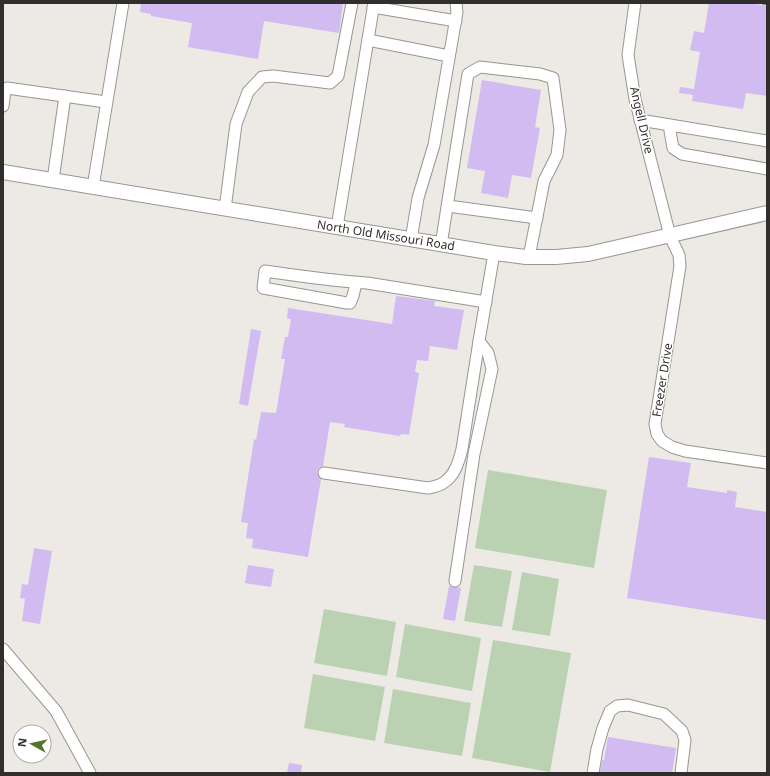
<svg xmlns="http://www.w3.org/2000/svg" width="770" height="776" font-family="'Noto Sans',sans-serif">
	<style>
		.green { fill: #bad2b2 }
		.building { fill: #d1bbf0 }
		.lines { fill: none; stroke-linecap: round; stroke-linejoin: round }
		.minor-casing { stroke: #999591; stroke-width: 13 }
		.major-casing { stroke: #999591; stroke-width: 16 }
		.minor { stroke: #fff; stroke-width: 11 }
		.major { stroke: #fff; stroke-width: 14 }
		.rail-casing { stroke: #646260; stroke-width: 4 }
		.rail { stroke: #fff; stroke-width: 2.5; stroke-dasharray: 8; stroke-linecap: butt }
		.labels { text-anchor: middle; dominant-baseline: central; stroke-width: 3; stroke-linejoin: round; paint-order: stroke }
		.street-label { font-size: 12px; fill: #302f2d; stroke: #fff }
	</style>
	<rect width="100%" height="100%" fill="#ede9e5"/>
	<!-- green -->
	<g class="green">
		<path d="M488,470L607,490L594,568L475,548Z"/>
		<path d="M474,565L512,571L502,627L464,621Z"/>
		<path d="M522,572L559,579L550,636L512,630Z"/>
		<path d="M324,609L396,622L387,676L314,663Z"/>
		<path d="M405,624L481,638L472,691L396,677Z"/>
		<path d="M493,640L571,653L550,772L472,758Z"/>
		<path d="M313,674L385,687L375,741L304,728Z"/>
		<path d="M393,689L471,703L462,756L384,743Z"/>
	</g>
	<!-- building -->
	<g class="building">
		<path d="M141,3H343L339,33L264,21L258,59L188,47L192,23L151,16V14L140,12Z"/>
		<path d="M709,3H750L767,6V96L746,93L743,109L692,101L693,95L679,93L680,87L694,89L700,52L690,50L694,31L704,33Z"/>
		<path d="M482,80L541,90L535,127L540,128L531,178L512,175L508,198L481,193L485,171L467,168Z"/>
		<path d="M396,296L435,301L434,306L464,310L457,350L430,346L428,361L417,360L415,372L419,373L409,435L401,434L400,436L344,427L345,424L330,422L323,466L319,468L317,472L318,476L321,479L308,557L252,548L253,539L246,538L248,523L241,522L254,439L256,440L261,412L276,413L285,359H281L285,337H288L291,319H287L288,308L392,324Z"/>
		<path d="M251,329L261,331L248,406L239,404Z"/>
		<path d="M649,457L691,463L687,487L727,493V490L737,492L735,507L767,512V620L627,598Z"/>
		<path d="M34,548L52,551L40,624L22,621L25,599L20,598L22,584L28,585Z"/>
		<path d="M248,565L274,569L271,587L245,583Z"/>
		<path d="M449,586L461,588L455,621L443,619Z"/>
		<path d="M608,737L676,748L672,773H600L602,760H604Z"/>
		<path d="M289,763L302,765L301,773H287Z"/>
	</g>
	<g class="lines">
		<!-- minor casing -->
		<g class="minor-casing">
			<g id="minor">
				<path d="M635,3L628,55L635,99L670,236L679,255L680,266L655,424L657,434L662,441L672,447L685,451L767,463"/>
				<path d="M373,7L456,21"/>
				<path d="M368,40L449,56"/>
				<path d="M3,106L5,90L7,88L106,102"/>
				<path d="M640,120L767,141"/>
				<path d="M669,125L673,148L682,154L767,169"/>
				<path d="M53,180L65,96"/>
				<path d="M93,187L123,3"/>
				<path d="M448,206L537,218"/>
				<path d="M225,209L236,124L248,92L262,77L273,76L330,83L338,76L352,3"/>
				<path d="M337,227L374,3"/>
				<path d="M411,240L418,198L434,145L457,12L456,3"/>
				<path d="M441,245L468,74L480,67L540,74L553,78L560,130L557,155L544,181L529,257"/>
				<path d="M356,283L353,296L350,303H347L263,288L265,271C299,276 333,281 367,283L486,302"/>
				<path d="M324,473L428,488C433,487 439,486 443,483C455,476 459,461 462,449L479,341"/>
				<path d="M455,581L474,454L492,369L488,353L479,341L494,253"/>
				<path d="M3,649L56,711L90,773"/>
				<path d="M593,773L597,749L603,728L610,711L617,706L628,705L664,714L682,731L685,740L681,773"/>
			</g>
		</g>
		<!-- major casing -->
		<g class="major-casing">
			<path id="major" d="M3,172L494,253L526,257H556L588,254L767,213"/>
		</g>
		<!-- minor -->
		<use href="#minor" class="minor"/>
		<!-- major -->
		<use href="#major" class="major"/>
		<!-- rail casing -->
		<g class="rail-casing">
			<path id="rail" d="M764,3H767"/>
		</g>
		<!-- rail -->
		<use href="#rail" class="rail"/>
	</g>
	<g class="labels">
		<!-- street labels -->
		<g class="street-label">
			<text transform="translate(642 120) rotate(77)">Angell Drive</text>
			<text transform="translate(386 235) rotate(9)">North Old Missouri Road</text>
			<text transform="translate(662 380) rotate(-81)">Freezer Drive</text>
		</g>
	</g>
	<!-- border -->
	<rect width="770" height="776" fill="none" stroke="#302f2d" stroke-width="8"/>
	<!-- north arrow -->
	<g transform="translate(32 744) rotate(278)"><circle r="19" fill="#ffffff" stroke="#acacab"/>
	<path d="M0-3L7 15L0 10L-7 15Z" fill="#54752c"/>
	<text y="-6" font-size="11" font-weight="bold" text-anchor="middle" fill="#302f2d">N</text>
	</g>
</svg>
